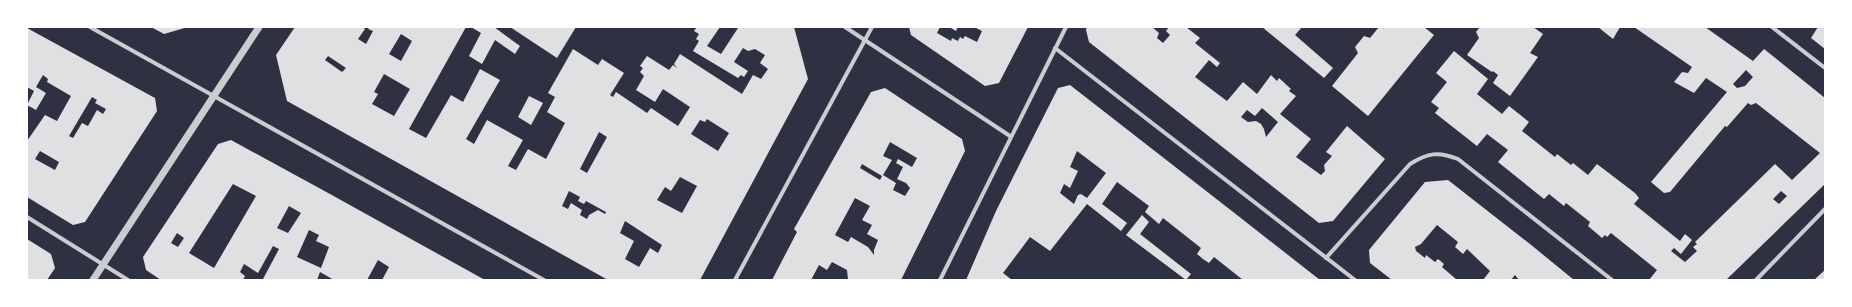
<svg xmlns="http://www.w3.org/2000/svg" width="1852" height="307" font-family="'Noto Sans',sans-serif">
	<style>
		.building { fill: #e0e0e3; fill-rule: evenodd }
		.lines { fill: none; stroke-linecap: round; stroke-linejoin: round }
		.minor { stroke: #caccd0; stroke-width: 4 }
		.tertiary { stroke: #caccd0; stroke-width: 7 }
	</style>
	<rect width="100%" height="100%" fill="#2d3142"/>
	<!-- building -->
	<g class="building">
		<path d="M151,27H188L164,34Z"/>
		<path d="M295,27H362L365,29L358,39L366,44L373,31L368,29L370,27H466L409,129L426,138L451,95L463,102L480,69L500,80L466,139L474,144L487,120L523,140L508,166L516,170L528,149L546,159L565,123L547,112L555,97L548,93L573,49L598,65L602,59L624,73L610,95L613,97L616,92L647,113L651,108L678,126L690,107L663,89L655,102L636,90L644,76L640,72L643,68L640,66L647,56L669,70L673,65L677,68L674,64L680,54L742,94L753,75L761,79L768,69L760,63L765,55L755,49L748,51L743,48L734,62L748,71L744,77L741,75L738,78L693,51L699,41L696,39L699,34L694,31L697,27H720L707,46L721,54L738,28L736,27H794L808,79L700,280H608L287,101L276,55ZM401,34L412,41L401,61L389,54ZM328,56L346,68L342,72L325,60ZM384,74L410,89L394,116L372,104L378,94L374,92ZM707,119L729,133L718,151L691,134L700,120L705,122ZM599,132L607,137L587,173L580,169ZM680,177L697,186L682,213L657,200L665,187L671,191ZM569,191L580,197L578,201L584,204L586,201L606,212L605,214L598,210L589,215L587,219L580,215L582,210L571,203L568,209L562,206ZM625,221L662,245L658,253L650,248L639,267L625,259L634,241L620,233Z"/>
		<path d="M471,27H494L520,46L515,54L495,40L482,64L469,56L481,33Z"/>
		<path d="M510,27H576L557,58Z"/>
		<path d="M909,27H940L937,33L951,41L952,38L958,41L960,37L963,39L965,36L977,42L982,31L974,27H1028L999,83L985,86L911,35Z"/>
		<path d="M949,27H958L956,31Z"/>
		<path d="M1087,27H1152L1159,33L1157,38L1163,43L1170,35L1166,31L1169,27H1186L1200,38L1195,43L1220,63L1217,67L1209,60L1195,77L1227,101L1243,82L1257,94L1271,75L1277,81L1279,78L1291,89L1289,91L1296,96L1280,114L1311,139L1296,157L1321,175L1325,171L1324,165L1332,156L1326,152L1347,126L1385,159L1333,221L1319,223L1089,42L1086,30ZM1262,108L1278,122L1266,137L1264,129L1261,124L1256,121L1248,122L1241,117L1247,110L1255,116Z"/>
		<path d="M1262,27H1302L1295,35L1333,68L1324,78Z"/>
		<path d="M1379,27H1424L1434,35L1368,116L1332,86L1358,53L1355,47L1364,36L1370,38Z"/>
		<path d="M1480,27H1533L1543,34L1530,53L1538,57L1510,96L1493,83L1498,75L1493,71L1492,72L1467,55L1479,38L1476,32Z"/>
		<path d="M1598,27H1620L1613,39Z"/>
		<path d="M1634,27H1705L1753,61L1764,49L1825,98V184L1726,280H1649L1657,270L1611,233L1607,237L1605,235L1602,238L1588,226L1590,222L1566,203L1564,206L1549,194L1544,199L1498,162L1508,150L1487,134L1477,146L1435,113L1439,108L1431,102L1447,82L1436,73L1454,51L1488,79L1477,94L1502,114L1509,106L1529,122L1522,131L1555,157L1557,154L1571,165L1573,163L1588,175L1597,164L1635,193L1639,198L1634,204L1680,241L1685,234L1692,240L1681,254L1674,248L1671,251L1685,262L1697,251L1693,247L1697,244L1695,242L1775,164L1792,180L1820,153L1756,103L1751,105L1748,103L1727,127L1725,126L1670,192L1664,193L1651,182L1727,92L1706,78L1694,93L1674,82L1682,72L1688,73L1692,67ZM1746,70L1753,77L1745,86L1737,88L1733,84ZM1781,191L1787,196L1779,204L1773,199Z"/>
		<path d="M1818,27H1825V49L1811,38Z"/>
		<path d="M27,28L155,98L157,111L85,222L73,225L27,197V141L45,115L57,121L71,96L47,82L48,79L43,75L36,87L46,93L36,110L27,105L34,91L27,87ZM92,97L97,100L95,103L106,109L103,114L97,110L88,126L82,123L73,138L69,136ZM40,151L59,162L55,170L35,159Z"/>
		<path d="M1070,85L1237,215L1320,280H1243L1214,257L1209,263L1203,259L1197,254L1201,248L1163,218L1159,224L1145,212L1149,206L1117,182L1102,204L1127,223L1121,231L1087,204L1050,251L1030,237L1003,273L1012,280H966L996,211L1058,88ZM1077,151L1106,173L1087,198L1081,194L1078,195L1074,204L1060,193L1064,184L1070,188L1078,171L1070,167Z"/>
		<path d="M885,88L962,139L965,151L901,280H848L847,270L832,262L827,270L819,265L811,280H772L797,232L794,229L871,92ZM890,142L917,158L912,167L898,159L896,163L903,167L897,179L906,183L910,188L905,196L893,190L896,183L883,175L892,160L883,156ZM862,164L882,176L880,180L860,168ZM855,198L870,206L862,220L872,225L867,234L878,240L874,250V255L868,247L851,237L848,242L835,235Z"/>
		<path d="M529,96L543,103L531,125L518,117Z"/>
		<path d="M231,140L330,194L485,280H382L389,267L378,260L367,280H334L320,272L317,280H266L263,279L279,249L273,246L258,273L244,264L240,272L245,276L243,280H161L146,270L143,257L218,144ZM233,184L256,196L214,268L189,253ZM289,206L301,213L288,233L277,228ZM309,230L319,235L316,241L329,247L321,268L297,257ZM177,233L184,238L178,247L171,243Z"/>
		<path d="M1448,180L1530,244L1574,280H1519L1515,275L1511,280H1483L1490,271L1467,249L1463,254L1455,247L1458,242L1437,225L1421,244L1415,247L1416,251L1425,258L1426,255L1435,262L1438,259L1444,264L1442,267L1457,280H1392L1370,263L1369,250L1425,182Z"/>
		<path d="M1142,215L1149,222L1140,234L1191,274L1186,280L1126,235Z"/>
		<path d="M27,239L51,254L55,268L47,280H27Z"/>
		<path d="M1825,270V280H1814Z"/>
	</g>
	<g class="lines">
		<!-- minor -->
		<g class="minor">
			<path d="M90,27L544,280"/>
			<path d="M845,27L1010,136"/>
			<path d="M1772,27L1825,68"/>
			<path d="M1055,48L1355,280"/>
			<path d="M27,217L128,280"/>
			<path d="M1326,258L1410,164C1428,153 1438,151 1458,159L1612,280"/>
			<path d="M735,280L872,27"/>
			<path d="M940,280L1066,27"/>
			<path d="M1756,280L1825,209"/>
		</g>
		<!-- tertiary -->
		<path class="tertiary" d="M93,280L259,27"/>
	</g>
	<!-- border -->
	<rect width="1852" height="307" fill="none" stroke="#ffffff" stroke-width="56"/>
</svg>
